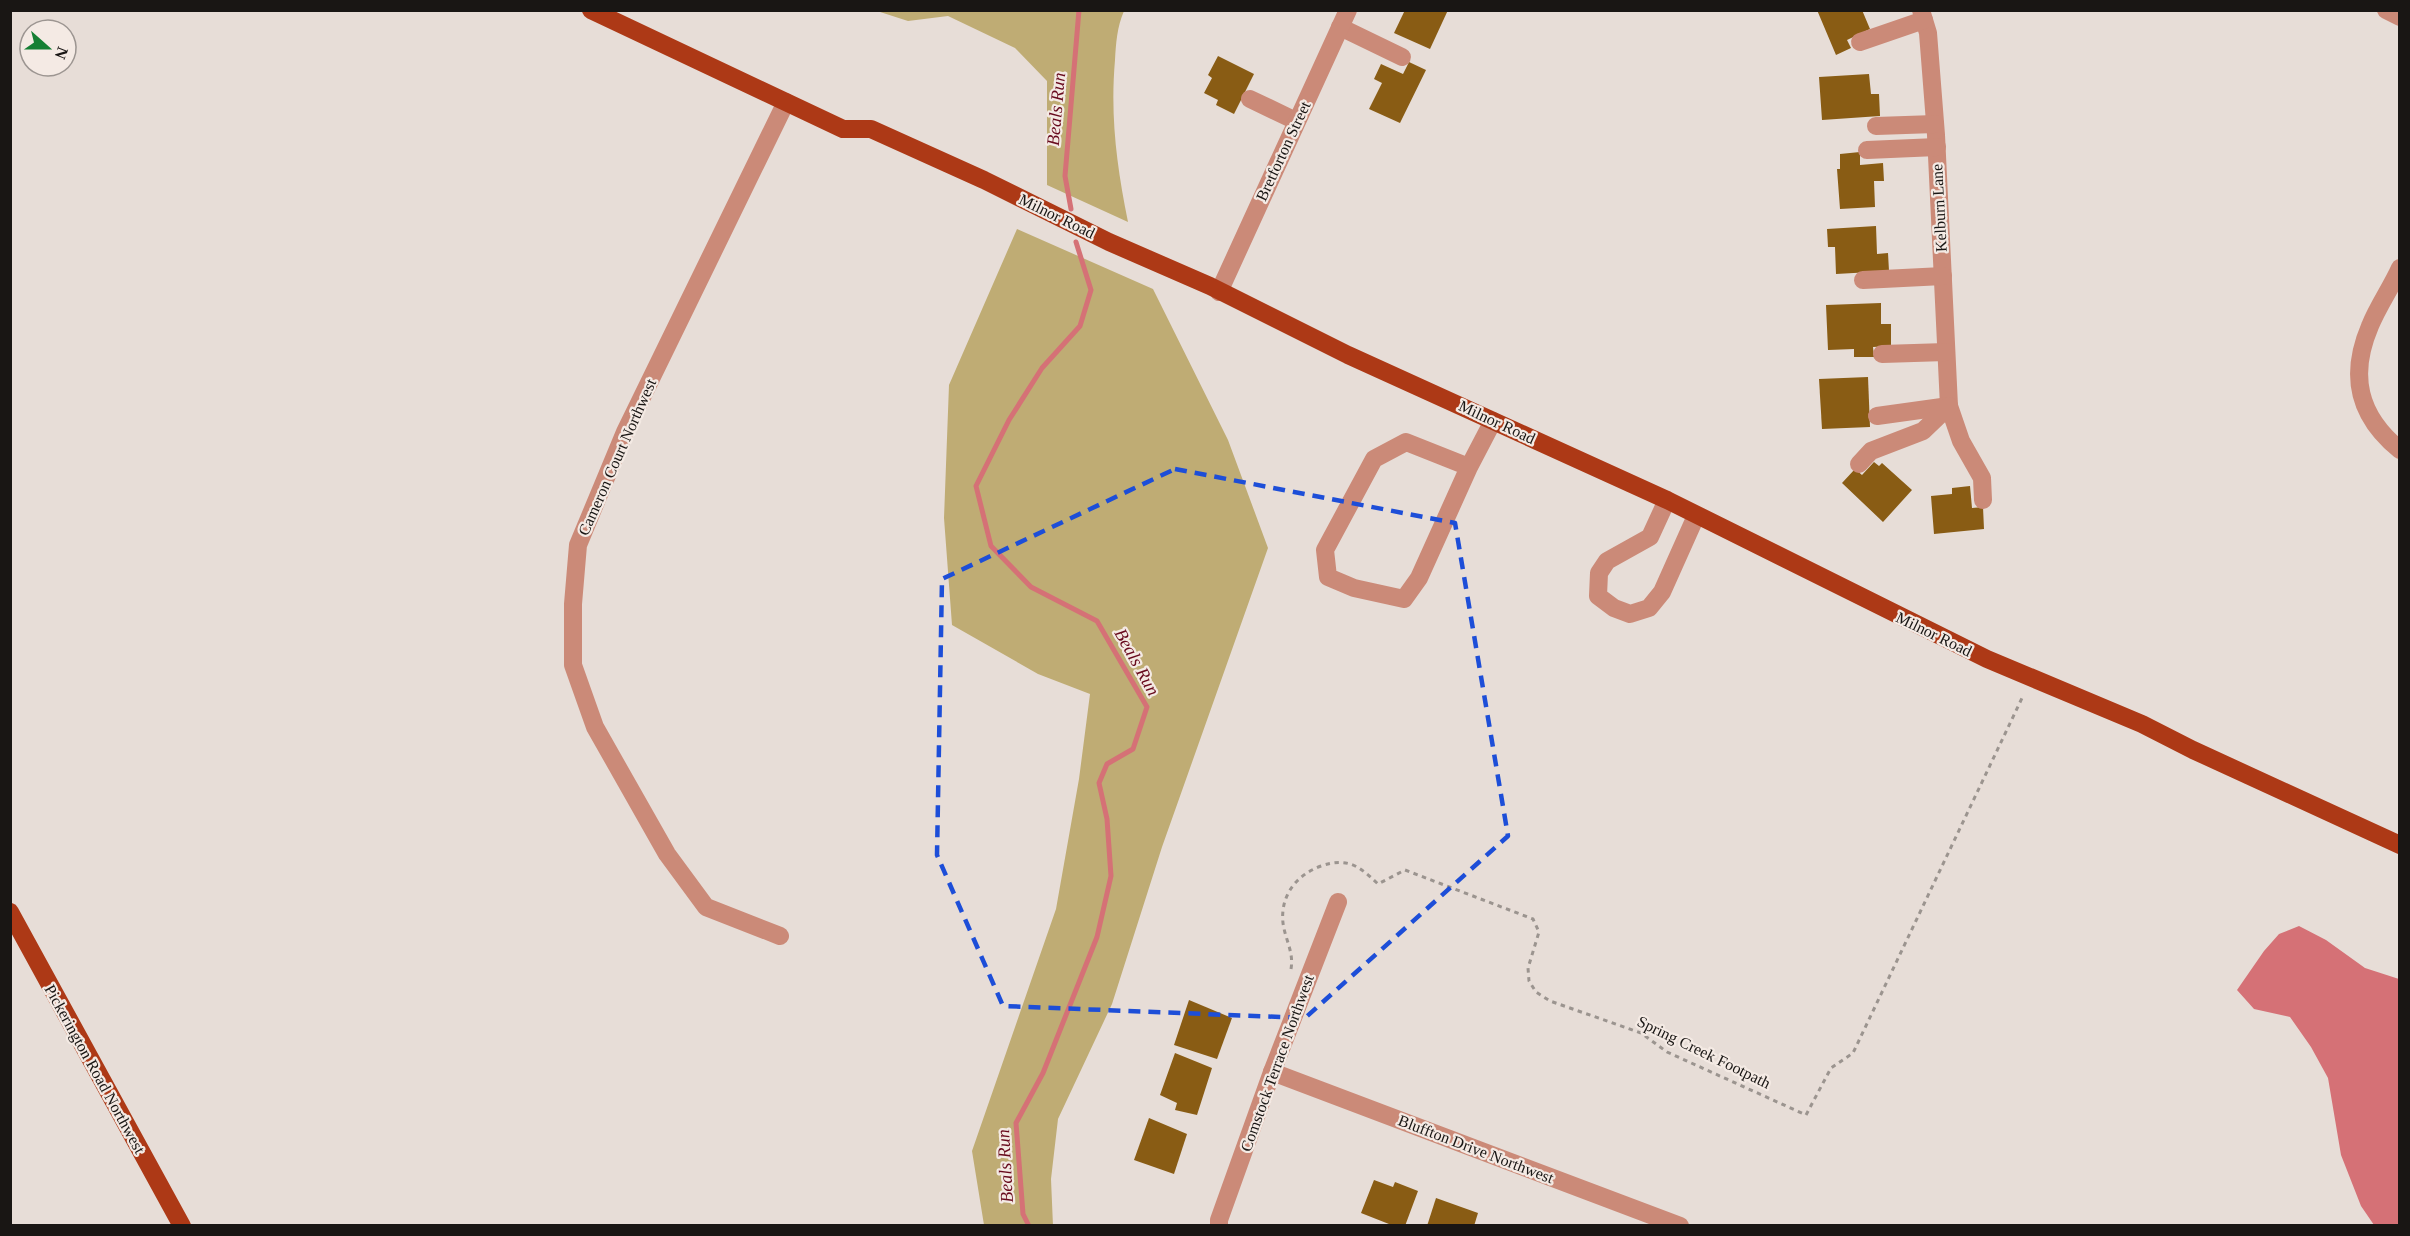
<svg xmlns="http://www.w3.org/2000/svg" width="2410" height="1236" font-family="'Times New Roman',serif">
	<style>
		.green { fill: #bfac74 }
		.water { fill: #d57176 }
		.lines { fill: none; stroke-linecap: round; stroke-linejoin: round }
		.stream { stroke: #d57176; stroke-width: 5 }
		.building { fill: #895c14 }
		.path { stroke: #9b948f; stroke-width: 3; stroke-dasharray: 4.5 4.5; stroke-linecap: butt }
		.minor { stroke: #cb8a78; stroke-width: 18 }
		.major { stroke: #ad3916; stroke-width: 18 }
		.marked { fill: none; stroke: #1d4ed8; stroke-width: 4.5; stroke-dasharray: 12 8; stroke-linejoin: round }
		.labels { text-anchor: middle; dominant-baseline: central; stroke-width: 4.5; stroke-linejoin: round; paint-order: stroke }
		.street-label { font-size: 16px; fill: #191614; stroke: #f4eae4 }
		.water-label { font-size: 18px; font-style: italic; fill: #680a1d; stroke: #f4eae4 }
	</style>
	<rect width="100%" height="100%" fill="#e7ddd7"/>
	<!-- green -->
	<g class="green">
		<path d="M877,11H1124C1117,27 1116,43 1115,60C1110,117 1117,167 1128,222L1047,185V81L1015,48L948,16L908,21Z"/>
		<path d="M1017,229L1153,289L1228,440L1268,548L1162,847L1112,1004L1058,1119L1051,1179L1053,1226L984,1225L972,1151L1056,909L1079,779L1090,694L1038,674L952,625L944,518L949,385Z"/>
	</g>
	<!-- water -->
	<path class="water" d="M2299,926L2326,940L2365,968L2399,979V1224L2374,1225L2361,1206L2341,1155L2328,1078L2311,1047L2290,1017L2254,1009L2237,990L2264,951L2279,934Z"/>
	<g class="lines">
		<!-- stream -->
		<g class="stream">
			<path d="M1071,209L1065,176L1079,10"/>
			<path d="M1029,1226L1023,1214L1016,1123L1043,1073L1097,937L1111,876L1107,819L1099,783L1107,764L1133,749L1147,707L1097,621L1031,587L991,546L976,486L1009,420L1042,368L1080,326L1091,290L1076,242"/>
		</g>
	</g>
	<!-- building -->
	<g class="building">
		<path d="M1405,10H1448L1430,49L1394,33Z"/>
		<path d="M1817,10H1862L1870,29L1847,40L1851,48L1836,55Z"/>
		<path d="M1218,56L1254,74L1234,114L1216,105L1218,100L1204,93L1212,78L1208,75Z"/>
		<path d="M1409,62L1426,70L1400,123L1369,109L1382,83L1374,79L1381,64L1403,74Z"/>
		<path d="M1869,74L1871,94H1879L1880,116L1822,120L1819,77Z"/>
		<path d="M1860,152V165L1883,163L1884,181H1874L1875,207L1840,209L1837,169H1840V154Z"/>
		<path d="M1876,226L1877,254L1888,253L1889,271L1836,274L1835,247H1828L1827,229Z"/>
		<path d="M1881,303V324H1891V346L1873,347L1874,357H1854V349L1828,350L1826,305Z"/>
		<path d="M1868,377L1870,427L1822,429L1819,379Z"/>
		<path d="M1874,462L1879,466L1882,463L1912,490L1883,522L1842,483L1855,469L1862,475Z"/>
		<path d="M1970,486L1972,508L1983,507L1984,529L1934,534L1931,496L1952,494V488Z"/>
		<path d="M1189,1000L1232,1018L1217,1059L1174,1045Z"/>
		<path d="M1175,1053L1212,1068L1197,1115L1175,1110L1177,1103L1160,1095Z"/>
		<path d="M1149,1118L1187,1134L1174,1174L1134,1160Z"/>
		<path d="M1374,1180L1393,1187L1395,1182L1418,1191L1405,1226H1394L1361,1213Z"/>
		<path d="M1436,1198L1478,1213L1474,1226H1427Z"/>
	</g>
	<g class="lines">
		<!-- path -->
		<path class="path" d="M1291,969C1294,952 1285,939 1283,923C1280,896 1296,875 1321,866C1348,857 1359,866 1378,884L1405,870L1533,919L1539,932L1528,968L1529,981L1536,992L1550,1001L1641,1033L1667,1052L1806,1115L1831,1068L1853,1053L2023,696"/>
		<!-- minor -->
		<g class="minor">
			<path d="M1921,10L1928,33L1936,135L1949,406L1961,441L1982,478L1983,500"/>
			<path d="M2386,10L2400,17"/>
			<path d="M1340,27L1402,57"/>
			<path d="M1860,42L1924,20"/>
			<path d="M1250,99L1296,121"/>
			<path d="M1876,126L1935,124"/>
			<path d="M1867,150L1937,147"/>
			<path d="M2400,268C2391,288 2378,306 2370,326C2349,375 2358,416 2400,450"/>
			<path d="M1863,280L1943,276"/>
			<path d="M1219,292L1348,10"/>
			<path d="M1882,354L1946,352"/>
			<path d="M1877,416L1949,406"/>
			<path d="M1859,464L1871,451L1923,431L1949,406"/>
			<path d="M1469,467L1406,442L1374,459L1325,550L1328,577L1354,588L1404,599L1419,578L1469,467L1493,421"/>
			<path d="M1667,500L1650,537L1607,561L1599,573L1598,596L1614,608L1630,614L1649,608L1662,592L1696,516"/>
			<path d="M780,936L706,907L667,854L595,727L573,665V604L578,545L625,432L786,102"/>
			<path d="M1272,1072L1680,1226"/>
			<path d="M1219,1226V1220L1272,1072L1338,902"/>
		</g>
		<!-- major -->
		<g class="major">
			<path d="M591,10L843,129H871L984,180L1109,242L1210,286L1348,355L1667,500L1987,659L2142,724L2193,750L2400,845"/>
			<path d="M10,912L182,1226"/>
		</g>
	</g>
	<!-- marked area -->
	<path class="marked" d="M1175,469L1455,523L1508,836L1305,1018L1003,1006L937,855L942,579Z"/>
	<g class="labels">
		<!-- street labels -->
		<g class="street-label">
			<text transform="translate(1283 151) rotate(-65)">Bretforton Street</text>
			<text transform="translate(1939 208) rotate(-93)">Kelburn Lane</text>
			<text transform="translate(1057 216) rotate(26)">Milnor Road</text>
			<text transform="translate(1497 422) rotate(25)">Milnor Road</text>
			<text transform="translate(617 457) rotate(-66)">Cameron Court Northwest</text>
			<text transform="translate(1934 634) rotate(26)">Milnor Road</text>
			<text transform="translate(1704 1052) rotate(26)">Spring Creek Footpath</text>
			<text transform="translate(1277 1063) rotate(-70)">Comstock Terrace Northwest</text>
			<text transform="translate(95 1069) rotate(61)">Pickerington Road Northwest</text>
			<text transform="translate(1476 1149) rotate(21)">Bluffton Drive Northwest</text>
		</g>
		<!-- water labels -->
		<g class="water-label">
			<text transform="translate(1056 109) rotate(-85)">Beals Run</text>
			<text transform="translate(1137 662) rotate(61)">Beals Run</text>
			<text transform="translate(1005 1166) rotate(-93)">Beals Run</text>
		</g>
	</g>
	<!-- border -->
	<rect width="2410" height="1236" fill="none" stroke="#191614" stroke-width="24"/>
	<!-- north arrow -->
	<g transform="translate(48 48) rotate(111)"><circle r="28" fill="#f4eae4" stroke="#9c9591" stroke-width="1.5"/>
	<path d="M0-4.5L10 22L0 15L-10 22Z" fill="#157f34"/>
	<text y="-9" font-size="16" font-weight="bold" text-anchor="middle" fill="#191614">N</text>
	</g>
</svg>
